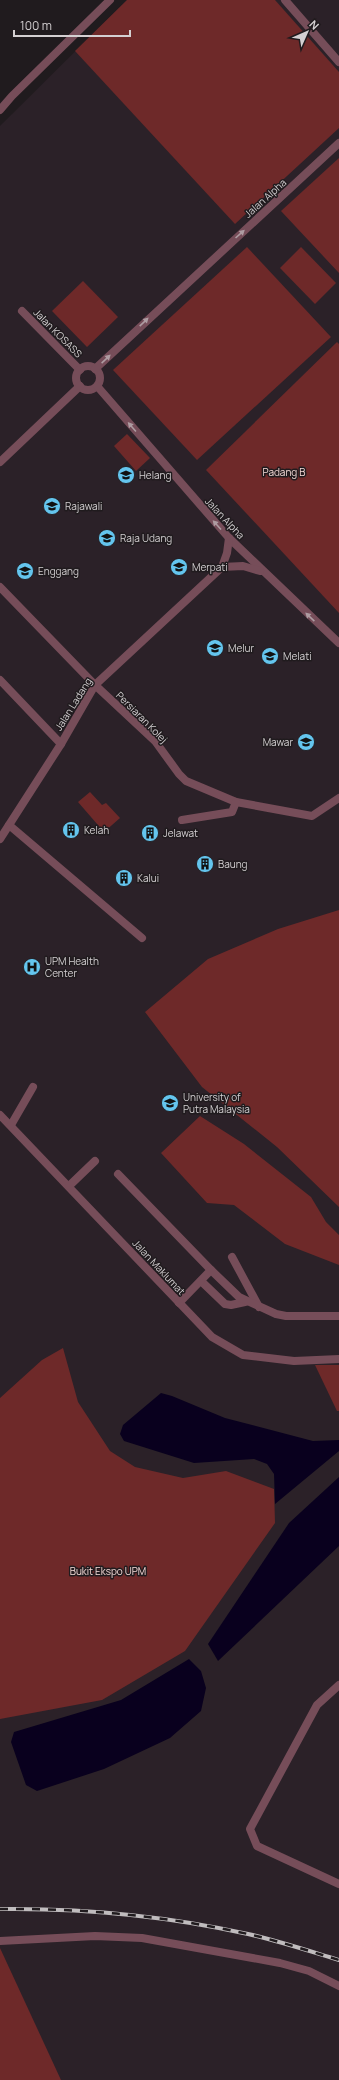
<svg xmlns="http://www.w3.org/2000/svg" width="339" height="2080" font-family="Manrope,sans-serif">
	<style>
		.built { fill: #2b2128 }
		.green { fill: #6e2929 }
		.water { fill: #09001e }
		.lines { fill: none; stroke-linecap: round; stroke-linejoin: round }
		.minor { stroke: #764d59; stroke-width: 8 }
		.rail-casing { stroke: #c0bcbe; stroke-width: 4 }
		.rail { stroke: #201b1e; stroke-width: 2.5; stroke-dasharray: 8; stroke-linecap: butt }
		.oneway { fill: #ae9ca2 }
		.labels { text-anchor: middle; dominant-baseline: central; stroke-width: 3; stroke-linejoin: round; paint-order: stroke }
		.street-label { font-size: 10px; fill: #d4d0d2; stroke: #201b1e }
		.park-label { font-size: 10px; fill: #f7dbd8; stroke: #201b1e }
		.poi-label { font-size: 10px; fill: #d4d0d2; stroke: #201b1e; text-anchor: start }
	</style>
	<rect width="100%" height="100%" fill="#201b1e"/>
	<!-- built -->
	<path class="built" d="M127,0H339V2080H0V126Z"/>
	<!-- green -->
	<g class="green">
		<path d="M127,0H275L339,72V128L235,224L75,51Z"/>
		<path d="M339,158V273L281,211Z"/>
		<path d="M247,247L331,337L197,460L113,370Z"/>
		<path d="M301,247L336,283L315,304L280,268Z"/>
		<path d="M83,281L118,317L87,347L52,311Z"/>
		<path d="M337,342L339,344V613L206,470Z"/>
		<path d="M127,434L150,458L136,471L114,446Z"/>
		<path d="M90,792L102,805L106,803L120,818L104,832L78,802Z"/>
		<path d="M339,910V1207L277,1147L202,1087L145,1012L208,959L278,929Z"/>
		<path d="M200,1116L244,1144L311,1197L326,1222L339,1235V1265L285,1244L234,1205L207,1203L161,1153Z"/>
		<path d="M63,1348L78,1402L110,1451L135,1467L183,1478L226,1471L274,1489L275,1523L185,1651L102,1700L0,1719V1398L42,1360Z"/>
		<path d="M315,1365H339V1411H337Z"/>
		<path d="M0,1948L61,2080H0Z"/>
	</g>
	<!-- water -->
	<g class="water">
		<path d="M161,1393L172,1396L225,1418L313,1441L339,1440V1451L275,1504L274,1474L267,1464L254,1459L194,1463L124,1441L120,1434L123,1425Z"/>
		<path d="M339,1477V1546L218,1661L208,1644L289,1523Z"/>
		<path d="M189,1659L201,1671L206,1688L201,1711L170,1738L104,1769L37,1791L26,1785L11,1742L14,1732L121,1700Z"/>
	</g>
	<g class="lines">
		<!-- minor -->
		<g class="minor">
			<path d="M285,0L339,62"/>
			<path d="M0,110L12,96L110,0"/>
			<path d="M22,311L80,370"/>
			<circle cx="88" cy="378" r="12"/>
			<path d="M95,369L339,143"/>
			<path d="M97,386L229,538L339,643"/>
			<path d="M0,462L80,386"/>
			<path d="M222,567L243,566L260,571"/>
			<path d="M0,587L95,685L155,741L179,774L186,781L236,802L312,816L339,798"/>
			<path d="M0,680L61,744"/>
			<path d="M182,820L232,812L236,802"/>
			<path d="M9,825L142,938"/>
			<path d="M0,839L61,744L95,685L222,567L227,553L229,538"/>
			<path d="M0,1115L212,1337L243,1355L294,1361L339,1359"/>
			<path d="M11,1125L33,1087"/>
			<path d="M118,1174L211,1270"/>
			<path d="M69,1186L95,1161"/>
			<path d="M232,1257L259,1307"/>
			<path d="M201,1281L225,1304L231,1305L245,1302"/>
			<path d="M179,1303L211,1270L239,1297L276,1314L286,1316H339"/>
			<path d="M339,1685L317,1705L250,1829L257,1846L339,1884"/>
			<path d="M0,1941L95,1936L142,1938L280,1963L309,1971L339,1986"/>
		</g>
		<!-- rail casing -->
		<g class="rail-casing">
			<path id="rail" d="M0,1909C83,1908 167,1916 248,1934C279,1941 309,1951 339,1960"/>
		</g>
		<!-- rail -->
		<use href="#rail" class="rail"/>
	</g>
	<!-- one-way arrows -->
	<defs><path id="oneway-solid" d="M-6-.8H1V-3.2L6.5 0L1 3.2V.8H-6Z"/></defs>
	<g class="oneway">
		<use href="#oneway-solid" transform="translate(240 234) rotate(-42)"/>
		<use href="#oneway-solid" transform="translate(144 322) rotate(-44)"/>
		<use href="#oneway-solid" transform="translate(106 359) rotate(-43)"/>
		<use href="#oneway-solid" transform="translate(132 427) rotate(-131)"/>
		<use href="#oneway-solid" transform="translate(217 525) rotate(-132)"/>
		<use href="#oneway-solid" transform="translate(310 617) rotate(-137)"/>
	</g>
	<!-- icons -->
	<defs>
		<g id="university-disc" transform="scale(0.9)"><circle r="9.5" fill="#64c5ee" stroke="#201b1e"/><path d="M0-5L7-2L0 1L-7-2ZM-4 1L0 2.5L4 1V4Q0 6-4 4Z" fill="#111"/></g>
		<g id="building-disc" transform="scale(0.9)"><circle r="9.5" fill="#64c5ee" stroke="#201b1e"/><path d="M-4-6H4V6H1V3H-1V6H-4ZM-2.5-4.3h1.7v1.8h-1.7ZM.8-4.3h1.7v1.8H.8ZM-2.5-1h1.7V.8h-1.7ZM.8-1h1.7V.8H.8Z" fill="#111"/></g>
		<g id="hospital-disc" transform="scale(0.9)"><circle r="9.5" fill="#64c5ee" stroke="#201b1e"/><path d="M-5-5h3v3.5h4V-5h3V5h-3V1.5h-4V5h-3Z" fill="#111"/></g>
	</defs>
	<g fill-rule="evenodd">
		<use href="#university-disc" x="126" y="475"/>
		<use href="#university-disc" x="52" y="506"/>
		<use href="#university-disc" x="107" y="538"/>
		<use href="#university-disc" x="179" y="567"/>
		<use href="#university-disc" x="25" y="571"/>
		<use href="#university-disc" x="215" y="648"/>
		<use href="#university-disc" x="270" y="656"/>
		<use href="#university-disc" x="306" y="742"/>
		<use href="#building-disc" x="71" y="830"/>
		<use href="#building-disc" x="150" y="833"/>
		<use href="#building-disc" x="205" y="864"/>
		<use href="#building-disc" x="124" y="878"/>
		<use href="#hospital-disc" x="32" y="967"/>
		<use href="#university-disc" x="170" y="1103"/>
	</g>
	<g class="labels">
		<!-- street labels -->
		<g class="street-label">
			<text transform="translate(265 198) rotate(-42)">Jalan Alpha</text>
			<text transform="translate(58 333) rotate(45)">Jalan KOSASS</text>
			<text transform="translate(225 518) rotate(47)">Jalan Alpha</text>
			<text transform="translate(73 704) rotate(-58)">Jalan Ladang</text>
			<text transform="translate(142 717) rotate(45)">Persiaran Kolej</text>
			<text transform="translate(159 1267) rotate(47)">Jalan Maklumat</text>
		</g>
		<!-- park labels -->
		<g class="park-label">
			<text x="284" y="472">Padang B</text>
			<text x="108" y="1571">Bukit Ekspo UPM</text>
		</g>
		<!-- poi labels -->
		<g class="poi-label">
			<text x="139" y="475">Helang</text>
			<text x="65" y="506">Rajawali</text>
			<text x="120" y="538">Raja Udang</text>
			<text x="192" y="567">Merpati</text>
			<text x="38" y="571">Enggang</text>
			<text x="228" y="648">Melur</text>
			<text x="283" y="656">Melati</text>
			<text x="293" y="742" text-anchor="end">Mawar</text>
			<text x="84" y="830">Kelah</text>
			<text x="163" y="833">Jelawat</text>
			<text x="218" y="864">Baung</text>
			<text x="137" y="878">Kalui</text>
			<text x="45" y="961">UPM Health<tspan x="45" dy="12">Center</tspan></text>
			<text x="183" y="1097">University of<tspan x="183" dy="12">Putra Malaysia</tspan></text>
		</g>
	</g>
	<!-- north arrow -->
	<g transform="translate(307 32) rotate(45)" stroke="#201b1e" stroke-width="3" paint-order="stroke">
	<path d="M0-3L7 15L0 10L-7 15Z" fill="#d4d0d2"/>
	<text y="-6" font-size="11" font-weight="bold" text-anchor="middle" fill="#d4d0d2">N</text>
	</g>
	<!-- scale -->
	<path d="M14 30v6h116v-6" fill="none" stroke="#d4d0d2" stroke-width="2"/>
	<text x="20" y="30" font-size="12" fill="#d4d0d2" stroke="#201b1e" stroke-width="3" paint-order="stroke">100 m</text>
</svg>
